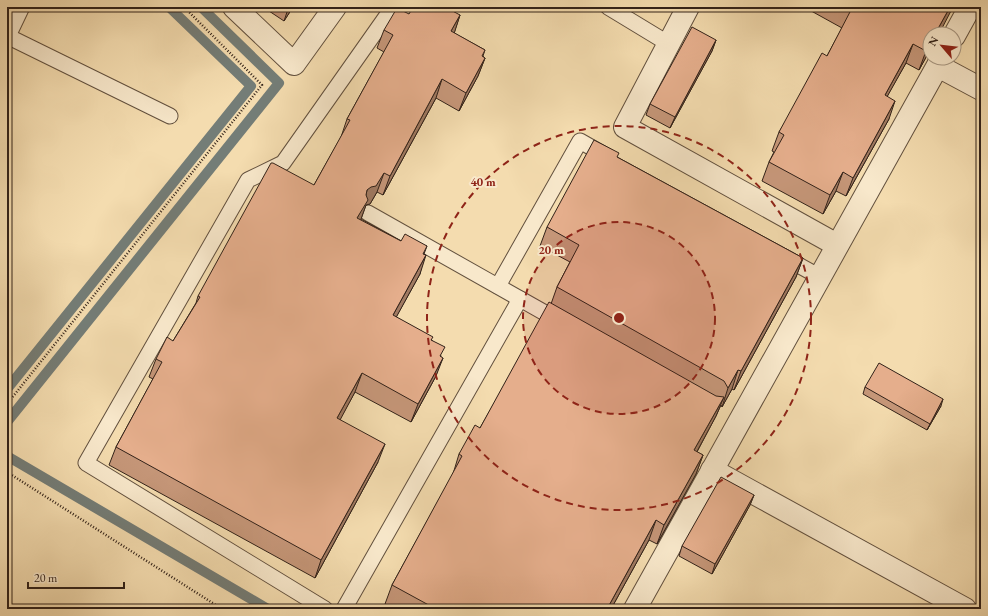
<svg xmlns="http://www.w3.org/2000/svg" width="988" height="616" font-family="'EB Garamond',serif">
	<style>
		.lines { fill: none; stroke-linecap: round; stroke-linejoin: round }
		.stream { stroke: #747d77; stroke-width: 10 }
		.service-casing { stroke: #62503e; stroke-width: 17 }
		.minor-casing { stroke: #62503e; stroke-width: 24 }
		.path { stroke: #322219; stroke-width: 2.5; stroke-dasharray: 1 2; stroke-linecap: butt }
		.service { stroke: #f8e8cb; stroke-width: 15 }
		.minor { stroke: #f8e8cb; stroke-width: 22 }
		.wall { fill: #c59678; stroke: #322219 }
		.shaded-wall { fill: #a07a62; stroke: #322219 }
		.building { fill: #e5ae8c; stroke: #322219 }
		.ring { fill: none; stroke: #8f2418; stroke-width: 2; stroke-dasharray: 7 5 }
		.centre { fill: #8f2418; stroke: #f8e8cb; stroke-width: 2 }
		.ring-label { font-size: 12px; text-anchor: middle; font-weight: bold; fill: #8f2418; stroke: #f8e8cb; stroke-width: 4; stroke-linejoin: round; paint-order: stroke }
	</style>
	<rect width="100%" height="100%" fill="#f4dcaf"/>
	<filter id="stains"><feTurbulence type="fractalNoise" baseFrequency=".005" numOctaves="4"/><feColorMatrix values="0 0 0 0 .2 0 0 0 0 .09 0 0 0 0 .02 0 0 0 .5 -.17"/></filter>
	<radialGradient id="worn" r=".72"><stop offset=".6" stop-color="#630" stop-opacity="0"/><stop offset="1" stop-color="#630" stop-opacity=".3"/></radialGradient>
	<g class="lines">
		<!-- stream -->
		<g class="stream">
			<path d="M7,389L251,86L169,7"/>
			<path d="M7,422L279,83L201,7"/>
			<path d="M7,456L268,609"/>
		</g>
		<!-- service casing -->
		<g class="service-casing">
			<g id="service">
				<path d="M608,7L669,44"/>
				<path d="M7,36L170,116"/>
				<path d="M368,213L561,322"/>
				<path d="M782,256L820,277"/>
				<path d="M498,286L580,141L608,157"/>
				<path d="M325,609L86,463L248,180L283,163L393,7"/>
				<path d="M344,609L520,299"/>
			</g>
		</g>
		<!-- minor casing -->
		<g class="minor-casing">
			<g id="minor">
				<path d="M234,7L294,64L335,7"/>
				<path d="M688,7L625,127L837,245"/>
				<path d="M7,30L18,7"/>
				<path d="M954,36L970,7"/>
				<path d="M938,66L981,89"/>
				<path d="M712,470L965,609"/>
				<path d="M635,609L942,58"/>
			</g>
		</g>
		<!-- path -->
		<g class="path">
			<path d="M7,404L262,85L184,7"/>
			<path d="M7,472L222,609"/>
		</g>
		<!-- service -->
		<use href="#service" class="service"/>
		<!-- minor -->
		<use href="#minor" class="minor"/>
	</g>
	<!-- wall -->
	<g class="wall">
		<path d="M263,7H293L284,21Z"/>
		<path d="M804,7H953L930,34V50L919,70L906,63L887,96L889,119L846,196L836,191L823,214L762,181L769,162L774,152L772,151L779,132L827,56L842,28Z"/>
		<path d="M409,14L460,15L454,33L485,50L483,56L485,58L478,76L459,111L436,98L383,195L377,192L370,204L366,205L361,219L401,241L427,246L424,254L420,274L396,317L432,340L441,356L436,376L411,422L355,392L340,419L378,462L315,578L109,465L116,447L153,379L149,377L156,359L173,341L196,303L198,296L314,185L341,137L347,119L384,52L377,48L384,30Z"/>
		<path d="M716,40L712,51L670,128L646,115L650,104Z"/>
		<path d="M617,157L803,258L796,277L734,390L732,389L722,407L721,405L716,416L697,452L703,455L696,474L657,544L649,540L611,609H394L385,604L392,585L453,474L459,454L480,428L551,304L557,287L570,262L540,246L547,227Z"/>
		<path d="M865,387L941,406L927,430L863,394Z"/>
		<path d="M754,495L750,505L712,574L679,556L682,546Z"/>
	</g>
	<!-- shaded-wall -->
	<g class="shaded-wall">
		<path d="M289,7H293L284,21L288,9Z"/>
		<path d="M950,7H953L939,34H935Z"/>
		<path d="M460,15L454,34L451,31Z"/>
		<path d="M716,40L712,51L670,128L675,117Z"/>
		<path d="M913,44L906,63L878,113L885,95Z"/>
		<path d="M930,44V50L919,70L926,51Z"/>
		<path d="M485,58L478,76L459,111L466,93Z"/>
		<path d="M442,79L436,98L383,195L390,176Z"/>
		<path d="M895,101L889,119L846,196L853,178Z"/>
		<path d="M843,172L836,191L823,214L830,195Z"/>
		<path d="M384,173L377,192L370,204L366,205L361,219L351,236L357,218L364,205L367,190Z"/>
		<path d="M426,255L420,274L387,334L393,315Z"/>
		<path d="M803,258L796,277L734,390L741,371Z"/>
		<path d="M443,358L436,376L411,422L418,404Z"/>
		<path d="M738,370L732,389L722,407L728,388Z"/>
		<path d="M362,373L355,392L331,437L337,418Z"/>
		<path d="M724,397L716,416L687,470L694,450Z"/>
		<path d="M943,399L941,406L927,430L930,424Z"/>
		<path d="M385,444L378,462L315,578L321,560Z"/>
		<path d="M703,455L696,474L657,544L664,525Z"/>
		<path d="M754,495L750,505L712,574L715,564Z"/>
		<path d="M656,520L649,540L611,609H607Z"/>
	</g>
	<!-- building -->
	<g class="building">
		<path d="M285,7H289L288,9Z"/>
		<path d="M413,7H445L460,15L451,31L485,50L482,56L485,58L466,93L442,79L390,176L384,173L376,186L371,187L367,190L366,195L368,200L357,218L401,241L405,234L427,246L423,254L426,255L393,315L433,337L431,340L445,347L440,356L443,358L418,404L362,373L337,418L385,444L321,560L116,447L162,362L156,359L167,337L173,341L200,297L198,296L271,163H273L314,185L350,120L347,119L393,35L384,30L397,8L409,14Z"/>
		<path d="M845,7H950L935,34H930V44L926,51L913,44L885,95L895,101L853,178L843,172L830,195L769,162L784,135L779,132L822,53L827,56L851,10Z"/>
		<path d="M692,27L716,40L675,117L650,104Z"/>
		<path d="M594,140L619,153L617,157L803,258L741,371L738,370L728,388L724,381L557,287L579,245L547,227Z"/>
		<path d="M549,302L716,396L724,397L694,450L703,455L664,525L656,520L607,609H436L392,585L462,456L459,454L475,425L480,428Z"/>
		<path d="M879,363L943,399L930,424L865,387Z"/>
		<path d="M721,477L754,495L715,564L682,546Z"/>
	</g>
	<!-- distance rings -->
	<circle cx="619" cy="318" r="96" fill="#8f2418" fill-opacity=".12"/>
	<g class="ring">
		<circle cx="619" cy="318" r="96"/>
		<circle cx="619" cy="318" r="192"/>
	</g>
	<circle cx="619" cy="318" r="6" class="centre"/>
	<g class="ring-label">
		<text x="483" y="186">40 m</text>
		<text x="551" y="254">20 m</text>
	</g>
	<!-- margin -->
	<rect width="988" height="616" fill="none" stroke="#f4dcaf" stroke-width="24"/>
	<rect x="8" y="8" width="972" height="600" fill="none" stroke="#322219" stroke-width="2"/>
	<rect x="12" y="12" width="964" height="592" fill="none" stroke="#322219"/>
	<!-- north arrow -->
	<g transform="translate(942 46) rotate(298)"><circle r="19" fill="#f8e8cb" stroke="#a99984"/>
	<path d="M0-3L7 15L0 10L-7 15Z" fill="#8f2418"/>
	<text y="-6" font-size="11" font-weight="bold" text-anchor="middle" fill="#322219">N</text>
	</g>
	<!-- scale -->
	<path d="M28 582v6h96v-6" fill="none" stroke="#322219" stroke-width="2"/>
	<text x="34" y="582" font-size="12" fill="#322219" stroke="#f8e8cb" stroke-width="3" paint-order="stroke">20 m</text>
	<rect width="100%" height="100%" filter="url(#stains)"/>
	<rect width="100%" height="100%" fill="url(#worn)"/>
</svg>
